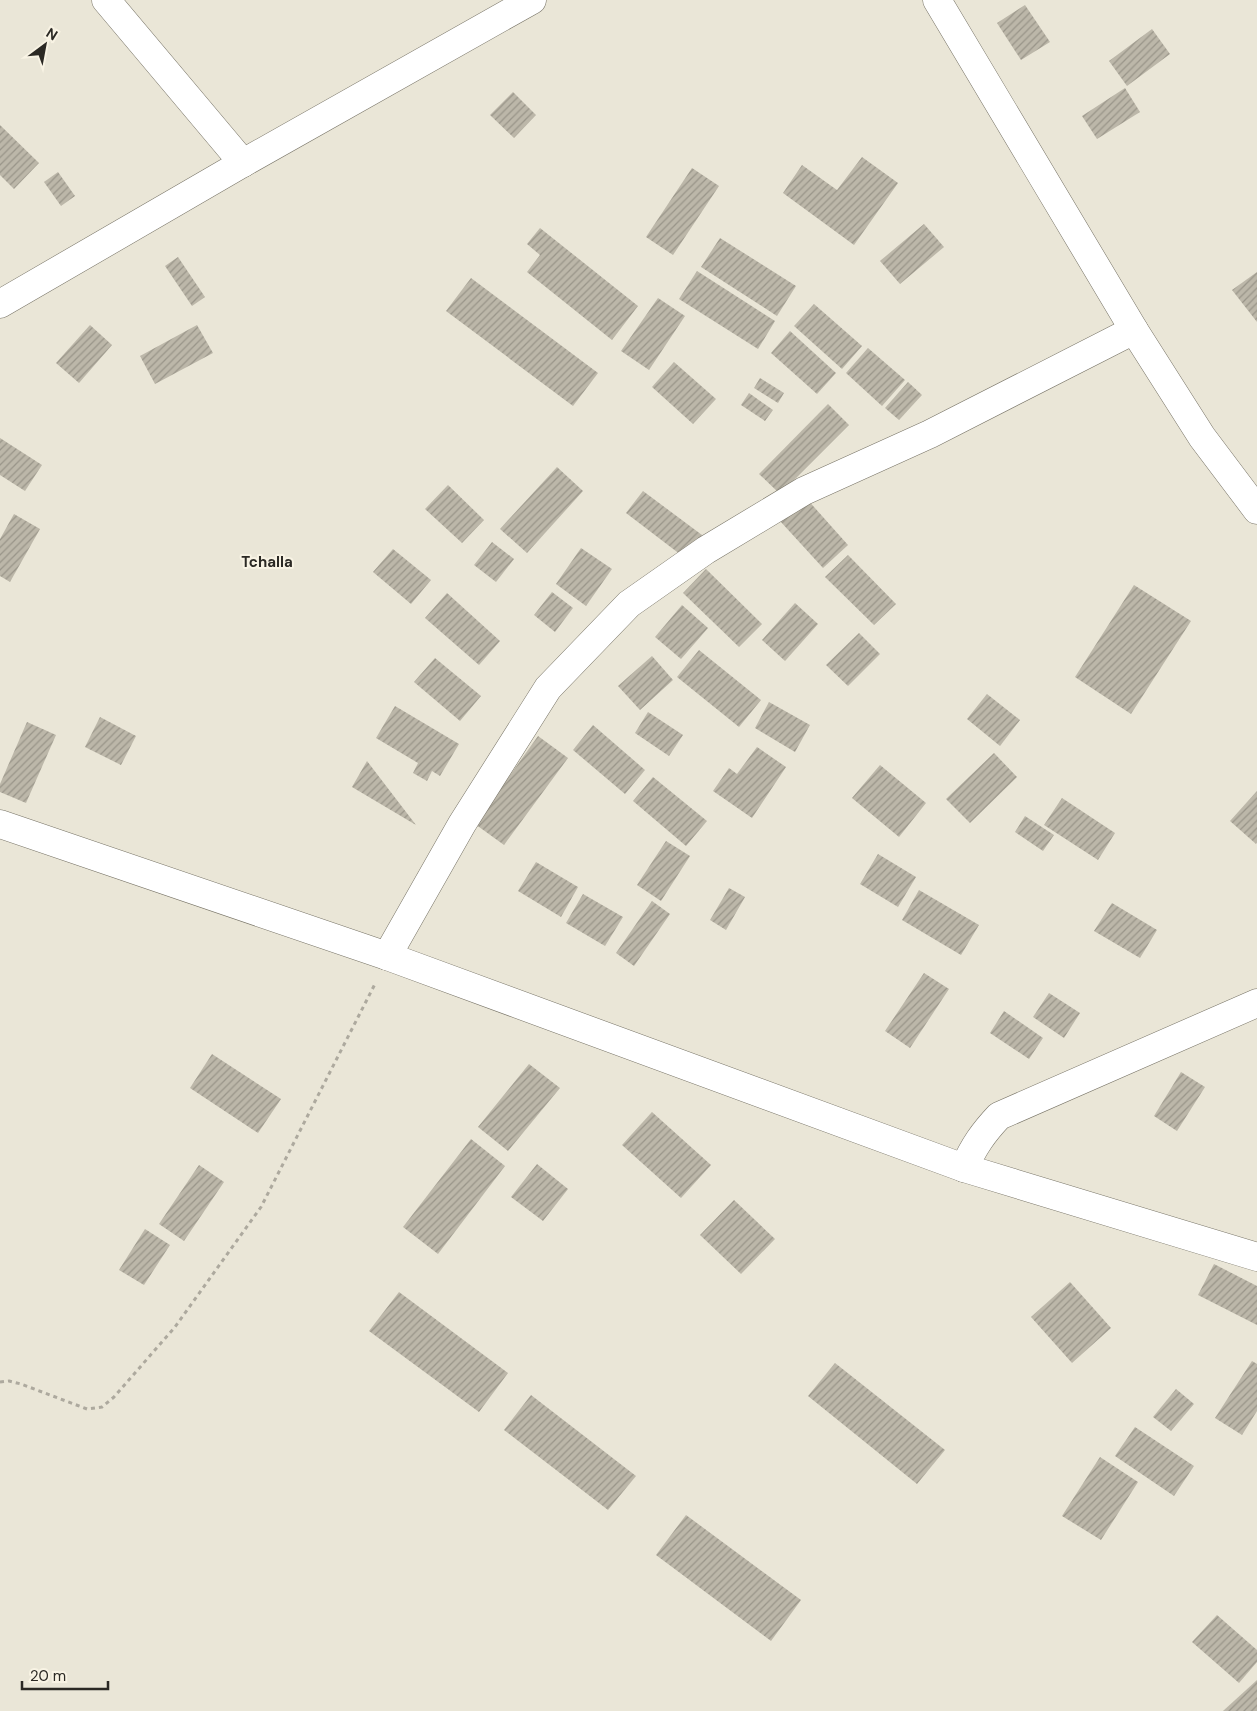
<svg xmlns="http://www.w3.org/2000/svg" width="1257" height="1711" font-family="'DM Sans',sans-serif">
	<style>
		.building { fill: url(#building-hatch) }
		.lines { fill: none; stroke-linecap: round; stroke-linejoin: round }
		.street-casing { stroke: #777366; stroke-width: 29 }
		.secondary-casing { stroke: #777366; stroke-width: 29 }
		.primary-casing { stroke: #777366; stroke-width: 29 }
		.path { stroke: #ada99e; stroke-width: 3; stroke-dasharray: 4 4; stroke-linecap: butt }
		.street { stroke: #fff; stroke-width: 28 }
		.secondary { stroke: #fff; stroke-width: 28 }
		.primary { stroke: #fff; stroke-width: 28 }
		.labels { text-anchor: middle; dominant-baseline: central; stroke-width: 4; stroke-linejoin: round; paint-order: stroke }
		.neighbourhood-label { font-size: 15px; font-weight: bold; fill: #2b2924; stroke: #f8f3e4 }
	</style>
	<defs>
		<pattern id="building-hatch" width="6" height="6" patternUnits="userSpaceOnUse" patternTransform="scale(1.25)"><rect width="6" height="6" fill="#bcb7a9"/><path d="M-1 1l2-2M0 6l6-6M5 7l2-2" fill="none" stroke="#999589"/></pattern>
	</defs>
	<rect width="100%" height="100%" fill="#eae6d7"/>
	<!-- building -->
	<g class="building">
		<path d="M1025,5L1050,42L1021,60L997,23Z"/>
		<path d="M1152,29L1170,54L1127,86L1109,61Z"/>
		<path d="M1125,88L1140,112L1097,139L1082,116Z"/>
		<path d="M513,92L536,115L514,138L490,115Z"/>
		<path d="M0,125L39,163L14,189L0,175Z"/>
		<path d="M862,157L898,183L854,245L783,193L802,165L837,190Z"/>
		<path d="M692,168L719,186L673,255L646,237Z"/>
		<path d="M58,172L75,196L61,206L44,182Z"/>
		<path d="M924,224L944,247L900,284L880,261Z"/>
		<path d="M540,228L638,306L612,340L527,272L540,255L527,244Z"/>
		<path d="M720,238L796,286L777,316L701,267Z"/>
		<path d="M178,257L205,297L192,306L165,266Z"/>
		<path d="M697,271L775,321L758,349L679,299Z"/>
		<path d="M1257,272V322L1232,290Z"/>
		<path d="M471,278L598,373L573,406L446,311Z"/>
		<path d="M658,298L685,316L649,370L621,351Z"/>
		<path d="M814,304L862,346L842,369L794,326Z"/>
		<path d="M90,325L112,345L79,383L56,363Z"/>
		<path d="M197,325L213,353L155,384L140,356Z"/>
		<path d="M790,331L836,373L817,394L771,353Z"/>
		<path d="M868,348L905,380L882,406L846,373Z"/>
		<path d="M674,362L716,399L693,424L652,387Z"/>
		<path d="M760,378L784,393L778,403L754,388Z"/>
		<path d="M908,382L922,395L899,420L885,408Z"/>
		<path d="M749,393L773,410L765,421L741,405Z"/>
		<path d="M828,404L849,425L780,494L759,474Z"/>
		<path d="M0,438L42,465L25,491L0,475Z"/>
		<path d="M557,467L583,491L527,553L500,529Z"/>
		<path d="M448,485L484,520L462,543L425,509Z"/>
		<path d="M643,491L702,535L685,558L626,513Z"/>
		<path d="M806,498L848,545L823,568L780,521Z"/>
		<path d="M14,514L40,529L10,582L0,576V539Z"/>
		<path d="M492,542L514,559L496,582L474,565Z"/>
		<path d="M581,548L612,569L586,606L556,584Z"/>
		<path d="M393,549L431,580L411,604L373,572Z"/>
		<path d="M848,555L896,604L874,625L825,577Z"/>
		<path d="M706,569L762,624L739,647L683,593Z"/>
		<path d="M1134,585L1191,621L1131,714L1075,677Z"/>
		<path d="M552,592L573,608L555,632L534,615Z"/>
		<path d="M447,593L500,641L479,665L425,618Z"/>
		<path d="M795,603L818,624L785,661L762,640Z"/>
		<path d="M682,605L708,628L681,659L655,637Z"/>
		<path d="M859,633L880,654L848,686L826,665Z"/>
		<path d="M699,650L761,700L739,727L677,677Z"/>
		<path d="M652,656L673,680L640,710L618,686Z"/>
		<path d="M435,658L481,696L460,721L414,682Z"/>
		<path d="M987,694L1020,720L1000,746L967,719Z"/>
		<path d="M769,702L810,725L795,752L755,728Z"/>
		<path d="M395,706L459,744L440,776L432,771L427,781L413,773L418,763L376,738Z"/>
		<path d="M648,712L683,735L669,756L635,733Z"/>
		<path d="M100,717L136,736L121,765L85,747Z"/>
		<path d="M27,722L56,735L26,803L0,792V784Z"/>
		<path d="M593,725L645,770L625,794L573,750Z"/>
		<path d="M538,736L568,758L504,845L475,824Z"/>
		<path d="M757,747L786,767L752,818L713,791L729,768L737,774Z"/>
		<path d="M994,753L1017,777L970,823L946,799Z"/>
		<path d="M367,761L416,825L352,787Z"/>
		<path d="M880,765L926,803L899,837L852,798Z"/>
		<path d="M653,777L707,821L686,846L633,801Z"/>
		<path d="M1257,791V842L1256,844L1230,821Z"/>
		<path d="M1062,798L1115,833L1098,860L1044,825Z"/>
		<path d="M1025,816L1054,835L1043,851L1015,832Z"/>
		<path d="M666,841L690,856L661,901L637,885Z"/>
		<path d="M878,854L916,877L898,907L860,884Z"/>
		<path d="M536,862L578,887L561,917L518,891Z"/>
		<path d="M729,888L745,897L726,930L710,920Z"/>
		<path d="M919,890L979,925L961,955L902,920Z"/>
		<path d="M583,894L623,917L605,946L566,923Z"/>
		<path d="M652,901L670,914L634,966L616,953Z"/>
		<path d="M1112,903L1157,930L1140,958L1094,931Z"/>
		<path d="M924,973L949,989L910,1048L885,1031Z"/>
		<path d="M1049,993L1080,1013L1064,1038L1033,1017Z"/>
		<path d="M1004,1011L1043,1038L1029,1059L990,1033Z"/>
		<path d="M212,1054L281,1099L258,1133L190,1088Z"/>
		<path d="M529,1064L560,1088L508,1151L478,1127Z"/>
		<path d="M1181,1072L1205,1087L1177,1131L1154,1116Z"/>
		<path d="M652,1112L711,1165L681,1198L622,1145Z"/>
		<path d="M471,1139L505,1166L438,1254L403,1227Z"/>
		<path d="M537,1164L568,1189L543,1221L511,1197Z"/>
		<path d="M199,1165L224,1182L184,1241L159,1224Z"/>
		<path d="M734,1200L775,1239L741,1274L700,1235Z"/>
		<path d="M145,1229L170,1245L144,1285L119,1270Z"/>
		<path d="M1214,1264L1257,1286V1325L1198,1295Z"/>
		<path d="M1070,1282L1111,1328L1072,1363L1031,1317Z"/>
		<path d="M399,1292L508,1373L479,1412L369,1331Z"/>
		<path d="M1252,1361L1257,1364V1411L1242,1435L1215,1418Z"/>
		<path d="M835,1363L945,1450L917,1484L808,1396Z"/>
		<path d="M1176,1389L1194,1404L1171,1431L1153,1417Z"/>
		<path d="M531,1395L636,1476L608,1510L504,1430Z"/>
		<path d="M1135,1427L1194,1466L1174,1496L1115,1456Z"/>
		<path d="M1100,1457L1138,1482L1101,1540L1062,1516Z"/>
		<path d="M686,1515L801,1600L771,1641L656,1555Z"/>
		<path d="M1217,1615L1257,1650V1662L1239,1683L1192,1642Z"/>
		<path d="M1257,1680V1711H1223Z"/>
	</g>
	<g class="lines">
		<!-- street casing -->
		<g class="street-casing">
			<g id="street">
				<path d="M106,0L243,163"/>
				<path d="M0,304L243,163L532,0"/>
				<path d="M387,956L462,824L548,688L629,604L706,550L804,491L930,434L1134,330"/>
				<path d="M964,1168C974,1146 983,1133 999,1116L1257,1003"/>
			</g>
		</g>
		<!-- secondary casing -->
		<g class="secondary-casing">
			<path id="secondary" d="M0,824L387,956L964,1168L1257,1257"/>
		</g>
		<!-- primary casing -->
		<g class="primary-casing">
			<path id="primary" d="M937,0L1134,330L1202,437L1257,510"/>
		</g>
		<!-- path -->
		<path class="path" d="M0,1382L9,1381L21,1384L87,1409L102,1407L114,1397L175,1327L261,1207L376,982"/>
		<!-- street -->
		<use href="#street" class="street"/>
		<!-- secondary -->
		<use href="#secondary" class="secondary"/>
		<!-- primary -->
		<use href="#primary" class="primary"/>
	</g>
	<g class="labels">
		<!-- neighbourhood labels -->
		<g class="neighbourhood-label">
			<text x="267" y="562">Tchalla</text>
		</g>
	</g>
	<!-- north arrow -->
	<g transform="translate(45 45) rotate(32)" stroke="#f8f3e4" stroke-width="4" paint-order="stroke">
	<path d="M0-4L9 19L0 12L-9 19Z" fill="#2b2924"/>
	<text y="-8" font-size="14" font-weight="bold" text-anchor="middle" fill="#2b2924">N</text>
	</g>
	<!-- scale -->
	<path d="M22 1681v8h86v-8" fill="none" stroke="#2b2924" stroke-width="2.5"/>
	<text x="30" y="1681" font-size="15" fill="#2b2924" stroke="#f8f3e4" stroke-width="4" paint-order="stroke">20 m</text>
</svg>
